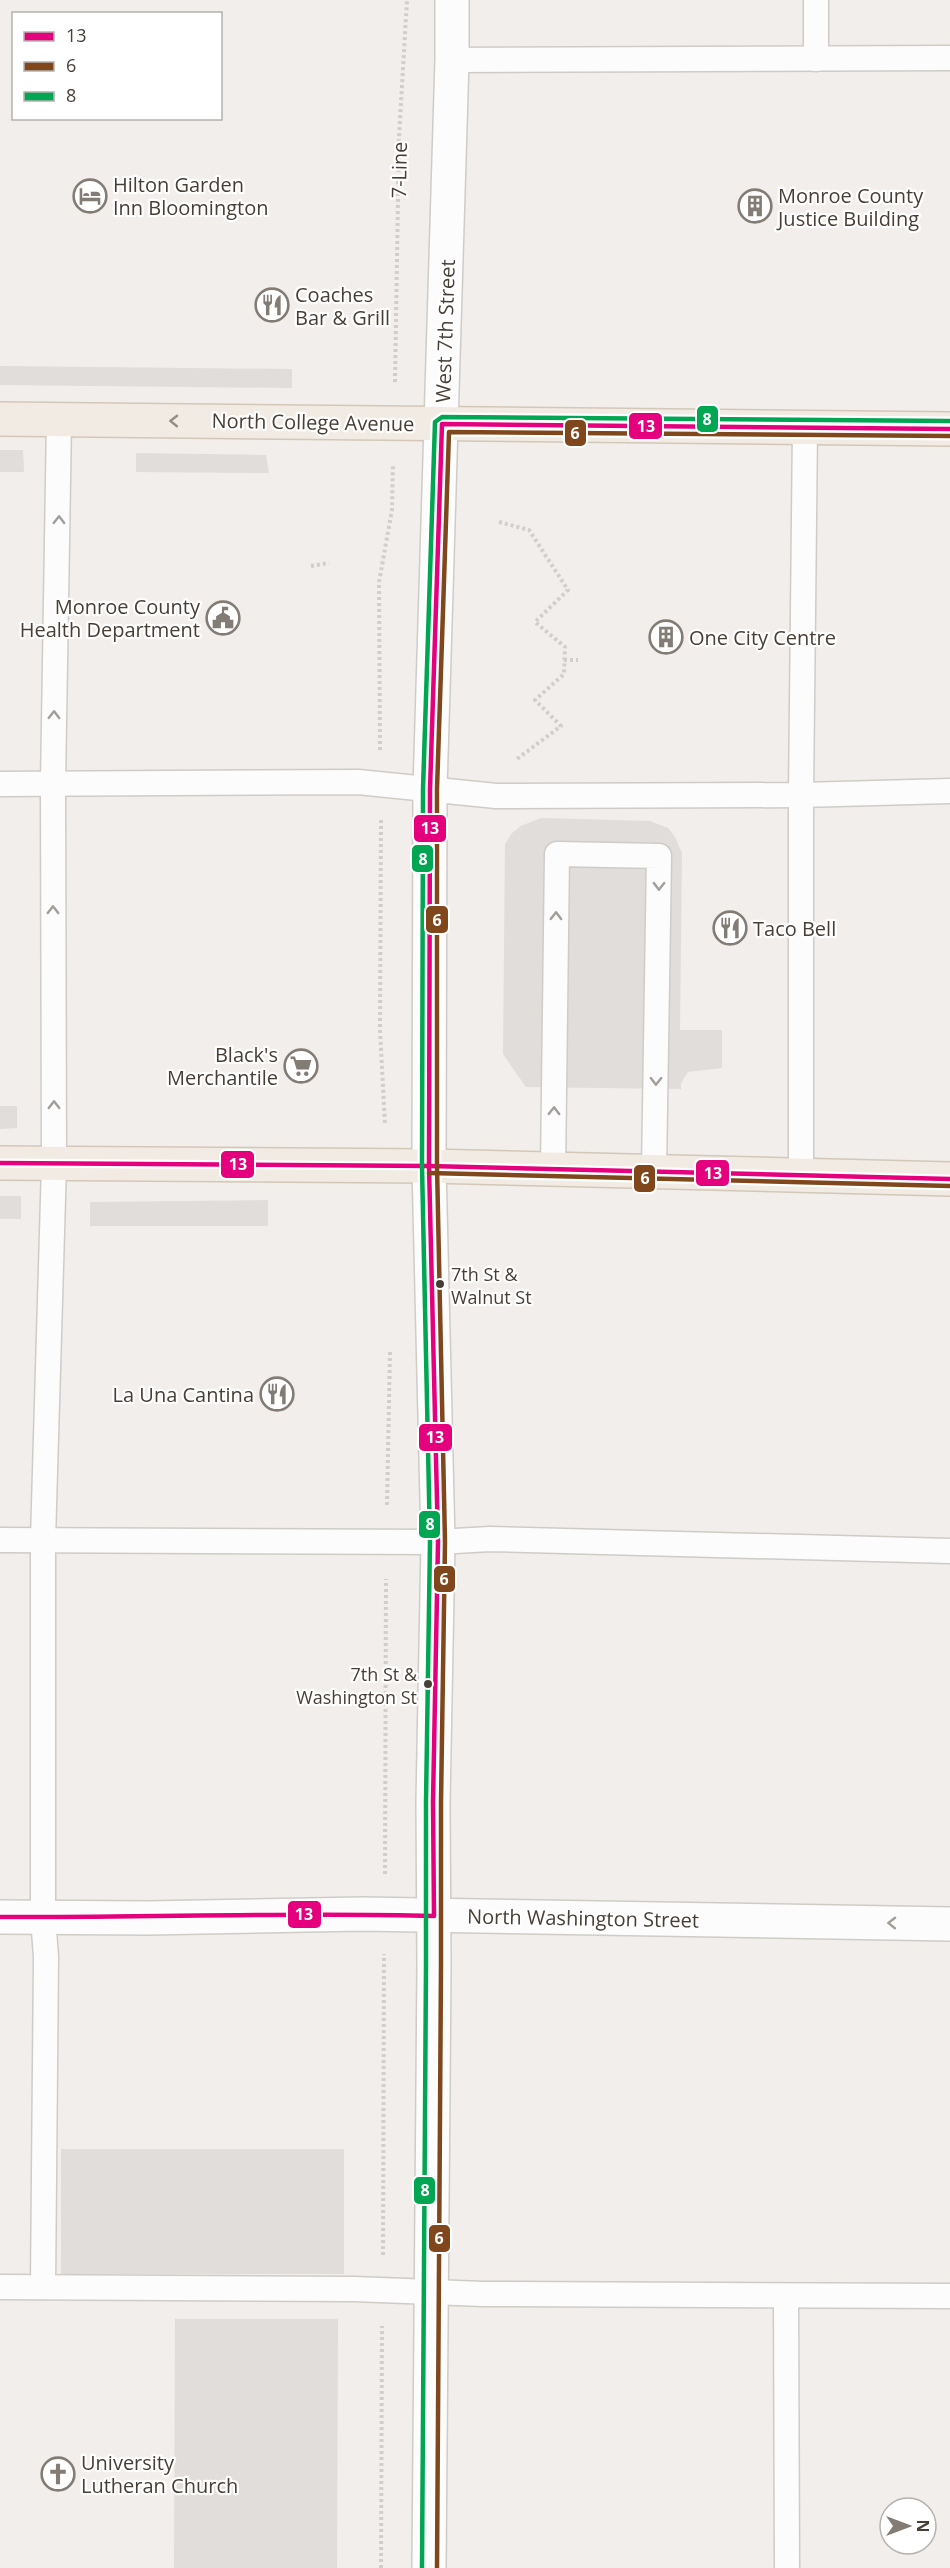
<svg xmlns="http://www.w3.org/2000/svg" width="950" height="2568" font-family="'Open Sans',sans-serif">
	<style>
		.parking { fill: #e0ddda }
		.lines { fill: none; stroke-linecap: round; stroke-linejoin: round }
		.service-casing { stroke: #cfccc8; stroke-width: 27 }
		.minor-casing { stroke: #cfccc8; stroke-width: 36 }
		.tertiary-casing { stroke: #cfccc8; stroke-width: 36 }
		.primary-casing { stroke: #d3c8b8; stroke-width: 36 }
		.path { stroke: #d1cecb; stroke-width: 4; stroke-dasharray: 3 3; stroke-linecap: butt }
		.service { stroke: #fdfcfc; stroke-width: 24 }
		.minor { stroke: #fdfcfc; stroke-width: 33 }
		.tertiary { stroke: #fdfcfc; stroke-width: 33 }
		.primary { stroke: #f1ebe3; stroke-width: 33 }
		.bus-1-casing { stroke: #fff; stroke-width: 9 }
		.bus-2-casing { stroke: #fff; stroke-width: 9 }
		.bus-3-casing { stroke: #fff; stroke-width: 9 }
		.bus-1 { stroke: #e5007d; stroke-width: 4.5 }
		.bus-2 { stroke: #80471c; stroke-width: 4.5 }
		.bus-3 { stroke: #00a651; stroke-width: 4.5 }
		.oneway { stroke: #948c84 }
		.oneway2 { stroke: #a29e99 }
		.bus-dot { fill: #473f36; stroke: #fff; stroke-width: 2 }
		.labels { text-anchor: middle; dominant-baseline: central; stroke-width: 4.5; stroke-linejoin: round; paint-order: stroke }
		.bus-label { font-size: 18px; fill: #473f36; stroke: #fff; text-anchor: start }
		.street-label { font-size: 20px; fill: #473f36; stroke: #fff }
		.poi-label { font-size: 20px; fill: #473f36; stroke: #fff; text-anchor: start }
		.line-badge { stroke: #fff; stroke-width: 2 }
		.badge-label { font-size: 16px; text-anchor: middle; font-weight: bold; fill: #fff }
	</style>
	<rect width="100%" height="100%" fill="#f1eeeb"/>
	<!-- parking -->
	<g class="parking">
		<path d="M0,366L292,369V388L0,385Z"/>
		<path d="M0,450H23L24,472H0Z"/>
		<path d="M136,453L266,455L269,473L136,472Z"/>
		<path d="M541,818L650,821L668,828L675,837L682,853L680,1030H722V1068L688,1072L681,1083V1089L526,1087L503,1054L505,844L512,833L521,826Z"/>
		<path d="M0,1106H17V1128L0,1129Z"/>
		<rect x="0" y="1196" width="21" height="23"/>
		<path d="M268,1200V1226H90V1202Z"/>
		<rect x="61" y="2149" width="283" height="125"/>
		<path d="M175,2319H338L337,2568H174Z"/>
	</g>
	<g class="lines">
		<!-- service casing -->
		<g class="service-casing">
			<g id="service">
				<path d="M816,59V0"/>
				<path d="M452,60L950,58"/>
				<path d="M0,784L358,782L496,796L801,795L950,791"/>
				<path d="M553,1170L557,854L659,856L654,1172"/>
				<path d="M801,1176V795L805,427"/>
				<path d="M0,1540L438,1542L490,1539L950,1551"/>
				<path d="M0,2287L354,2289L483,2294L950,2296"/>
				<path d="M43,2287L46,1957L43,1917V1540L54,1164L53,784L59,420"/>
				<path d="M786,2297L787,2568"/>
			</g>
		</g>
		<!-- minor casing -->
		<g class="minor-casing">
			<path id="minor" d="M0,1917L148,1918L362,1914L950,1924"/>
		</g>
		<!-- tertiary casing -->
		<g class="tertiary-casing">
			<path id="tertiary" d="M429,2568L434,1964L433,1802L438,1542L429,1166L430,789L452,60V0"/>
		</g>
		<!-- primary casing -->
		<g class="primary-casing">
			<g id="primary">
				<path d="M0,419L950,429"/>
				<path d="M0,1163L429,1166L950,1179"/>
			</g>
		</g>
		<!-- path -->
		<g class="path">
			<path d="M395,382L399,137L407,0"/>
			<path d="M499,522L529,530L568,590L535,622L565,647L564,674L535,700L561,726L517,759"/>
			<path d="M311,566L329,563"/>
			<path d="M564,660H578"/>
			<path d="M380,750L379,582L392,510L393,464"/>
			<path d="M381,820L380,1029L385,1125"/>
			<path d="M387,1505L390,1351"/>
			<path d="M385,1874L386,1579"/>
			<path d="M383,2255L384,1954"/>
			<path d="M381,2568L382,2326"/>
		</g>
		<!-- service -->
		<use href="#service" class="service"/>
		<!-- minor -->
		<use href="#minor" class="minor"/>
		<!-- tertiary -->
		<use href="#tertiary" class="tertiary"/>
		<!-- primary -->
		<use href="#primary" class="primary"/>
		<!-- bus-1 casing -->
		<g class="bus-1-casing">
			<g id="bus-1">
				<path d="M0,1163L429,1166L950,1179"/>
				<path d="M0,1917C145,1918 289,1912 434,1916L433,1802L438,1542L429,1166L430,789L442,424L950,429"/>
			</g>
		</g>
		<!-- bus-2 casing -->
		<g class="bus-2-casing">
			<g id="bus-2">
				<path d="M429,1173L950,1186"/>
				<path d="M437,2568L441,1964V1802L445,1542L437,1166V789L449,432L950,436"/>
			</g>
		</g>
		<!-- bus-3 casing -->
		<g class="bus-3-casing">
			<path id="bus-3" d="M422,2568L426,1964V1802L430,1542L422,1166L423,789L435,422L442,417L950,421"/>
		</g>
		<!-- bus-1 -->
		<use href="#bus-1" class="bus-1"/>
		<!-- bus-2 -->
		<use href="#bus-2" class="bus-2"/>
		<!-- bus-3 -->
		<use href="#bus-3" class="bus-3"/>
	</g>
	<!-- one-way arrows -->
	<defs><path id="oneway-chevron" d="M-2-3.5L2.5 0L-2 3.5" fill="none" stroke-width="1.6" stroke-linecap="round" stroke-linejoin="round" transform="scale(1.5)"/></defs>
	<use class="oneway" href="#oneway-chevron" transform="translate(174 421) rotate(-179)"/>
	<g class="oneway2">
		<use href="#oneway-chevron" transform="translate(59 520) rotate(-89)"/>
		<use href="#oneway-chevron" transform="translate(54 715) rotate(-89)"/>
		<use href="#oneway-chevron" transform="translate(659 886) rotate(91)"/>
		<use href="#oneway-chevron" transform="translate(53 910) rotate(-90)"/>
		<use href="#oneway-chevron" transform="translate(556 916) rotate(-89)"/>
		<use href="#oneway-chevron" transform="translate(656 1081) rotate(91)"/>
		<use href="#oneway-chevron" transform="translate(54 1105) rotate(-90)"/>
		<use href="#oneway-chevron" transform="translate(554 1111) rotate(-89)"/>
		<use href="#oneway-chevron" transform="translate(892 1923) rotate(-179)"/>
	</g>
	<!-- icons -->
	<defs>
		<g id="hotel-ring" transform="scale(1.725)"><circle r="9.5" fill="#fff" stroke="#827c75" stroke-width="1.5"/><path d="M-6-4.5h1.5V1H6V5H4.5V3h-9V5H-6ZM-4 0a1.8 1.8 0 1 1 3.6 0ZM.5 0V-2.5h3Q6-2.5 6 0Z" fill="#827c75"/></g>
		<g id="building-ring" transform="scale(1.725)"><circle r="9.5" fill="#fff" stroke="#827c75" stroke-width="1.5"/><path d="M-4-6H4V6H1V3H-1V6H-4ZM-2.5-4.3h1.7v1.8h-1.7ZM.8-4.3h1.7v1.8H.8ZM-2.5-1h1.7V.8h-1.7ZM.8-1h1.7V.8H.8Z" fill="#827c75"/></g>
		<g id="restaurant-ring" transform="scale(1.725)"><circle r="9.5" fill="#fff" stroke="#827c75" stroke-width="1.5"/><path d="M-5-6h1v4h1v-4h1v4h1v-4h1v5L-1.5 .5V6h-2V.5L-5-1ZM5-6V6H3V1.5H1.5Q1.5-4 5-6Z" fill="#827c75"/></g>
		<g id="civic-ring" transform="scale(1.725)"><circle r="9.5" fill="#fff" stroke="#827c75" stroke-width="1.5"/><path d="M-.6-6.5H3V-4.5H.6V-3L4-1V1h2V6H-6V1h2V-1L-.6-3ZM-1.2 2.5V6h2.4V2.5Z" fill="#827c75"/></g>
		<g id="supermarket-ring" transform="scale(1.725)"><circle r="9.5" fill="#fff" stroke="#827c75" stroke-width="1.5"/><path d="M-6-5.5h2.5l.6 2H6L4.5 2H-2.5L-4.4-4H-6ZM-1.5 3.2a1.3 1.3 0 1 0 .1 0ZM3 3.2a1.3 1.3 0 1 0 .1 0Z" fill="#827c75"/></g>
		<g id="church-ring" transform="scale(1.725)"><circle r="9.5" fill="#fff" stroke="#827c75" stroke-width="1.5"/><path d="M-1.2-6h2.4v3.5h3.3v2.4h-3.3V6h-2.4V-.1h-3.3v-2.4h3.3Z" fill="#827c75"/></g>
	</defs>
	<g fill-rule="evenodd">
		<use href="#hotel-ring" x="90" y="196"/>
		<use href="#building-ring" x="755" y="206"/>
		<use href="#restaurant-ring" x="272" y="305"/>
		<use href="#civic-ring" x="223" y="618"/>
		<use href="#building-ring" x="666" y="637"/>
		<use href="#restaurant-ring" x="730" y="928"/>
		<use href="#supermarket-ring" x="301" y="1066"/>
		<use href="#restaurant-ring" x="277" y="1394"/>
		<use href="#church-ring" x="58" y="2474"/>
	</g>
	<!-- markers -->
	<g class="bus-dot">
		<circle cx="440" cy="1284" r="5"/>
		<circle cx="428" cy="1684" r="5"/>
	</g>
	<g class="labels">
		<!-- bus labels -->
		<g class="bus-label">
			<text x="451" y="1274">7th St &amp;<tspan x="451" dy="23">Walnut St</tspan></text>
			<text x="417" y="1674" text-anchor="end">7th St &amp;<tspan x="417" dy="23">Washington St</tspan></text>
		</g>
		<!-- street labels -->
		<g class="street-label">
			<text transform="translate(399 170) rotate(-89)">7-Line</text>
			<text transform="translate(445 331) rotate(-88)">West 7th Street</text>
			<text transform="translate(313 422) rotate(1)">North College Avenue</text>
			<text transform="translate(583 1918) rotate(1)">North Washington Street</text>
		</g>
		<!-- poi labels -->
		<g class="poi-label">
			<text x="113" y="184">Hilton Garden<tspan x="113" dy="23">Inn Bloomington</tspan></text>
			<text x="778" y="195">Monroe County<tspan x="778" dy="23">Justice Building</tspan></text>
			<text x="295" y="294">Coaches<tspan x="295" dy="23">Bar &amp; Grill</tspan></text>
			<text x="200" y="606" text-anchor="end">Monroe County<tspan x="200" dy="23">Health Department</tspan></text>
			<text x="689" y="637">One City Centre</text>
			<text x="753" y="928">Taco Bell</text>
			<text x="278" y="1054" text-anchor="end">Black's<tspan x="278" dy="23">Merchantile</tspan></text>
			<text x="254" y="1394" text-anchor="end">La Una Cantina</text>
			<text x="81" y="2462">University<tspan x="81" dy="23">Lutheran Church</tspan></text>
		</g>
	</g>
	<g class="line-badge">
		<rect x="696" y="405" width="23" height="28" rx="6" fill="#00a651"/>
		<rect x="628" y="412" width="35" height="28" rx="6" fill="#e5007d"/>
		<rect x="564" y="419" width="23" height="28" rx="6" fill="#80471c"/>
		<rect x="413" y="814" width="34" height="29" rx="6" fill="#e5007d"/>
		<rect x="411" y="844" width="23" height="29" rx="6" fill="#00a651"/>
		<rect x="425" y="905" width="24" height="29" rx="6" fill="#80471c"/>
		<rect x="220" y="1150" width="35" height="29" rx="6" fill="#e5007d"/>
		<rect x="695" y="1159" width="35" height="28" rx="6" fill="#e5007d"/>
		<rect x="633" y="1164" width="23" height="29" rx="6" fill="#80471c"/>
		<rect x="418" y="1423" width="35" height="29" rx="6" fill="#e5007d"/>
		<rect x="418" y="1510" width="23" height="29" rx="6" fill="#00a651"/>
		<rect x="433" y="1565" width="23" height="28" rx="6" fill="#80471c"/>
		<rect x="287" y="1900" width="35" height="29" rx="6" fill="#e5007d"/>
		<rect x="413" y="2176" width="23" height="29" rx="6" fill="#00a651"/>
		<rect x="428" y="2224" width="23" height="29" rx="6" fill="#80471c"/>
	</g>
	<g class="badge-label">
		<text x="707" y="425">8</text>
		<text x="646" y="432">13</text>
		<text x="575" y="439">6</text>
		<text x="430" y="834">13</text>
		<text x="423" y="865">8</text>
		<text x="437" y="926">6</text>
		<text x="238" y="1170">13</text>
		<text x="713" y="1179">13</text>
		<text x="645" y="1184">6</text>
		<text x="435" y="1443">13</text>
		<text x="430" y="1530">8</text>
		<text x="444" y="1585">6</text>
		<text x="304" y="1920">13</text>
		<text x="425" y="2196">8</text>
		<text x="439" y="2244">6</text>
	</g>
	<!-- legend -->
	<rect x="12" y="12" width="210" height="108" fill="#ffffff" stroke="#b5b2af" stroke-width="1.5"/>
	<rect x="24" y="32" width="30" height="9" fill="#e5007d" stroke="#b5b2af" stroke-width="1.5"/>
	<text x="66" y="42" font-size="18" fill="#473f36">13</text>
	<rect x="24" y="62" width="30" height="9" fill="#80471c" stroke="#b5b2af" stroke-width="1.5"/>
	<text x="66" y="72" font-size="18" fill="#473f36">6</text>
	<rect x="24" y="92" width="30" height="9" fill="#00a651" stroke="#b5b2af" stroke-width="1.5"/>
	<text x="66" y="102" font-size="18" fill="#473f36">8</text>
	<!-- north arrow -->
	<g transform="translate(908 2526) rotate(90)"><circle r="28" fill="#ffffff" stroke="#b5b2af" stroke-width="1.5"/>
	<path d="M0-4.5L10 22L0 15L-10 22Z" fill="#827c75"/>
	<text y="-9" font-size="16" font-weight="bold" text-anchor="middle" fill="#473f36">N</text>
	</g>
</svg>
